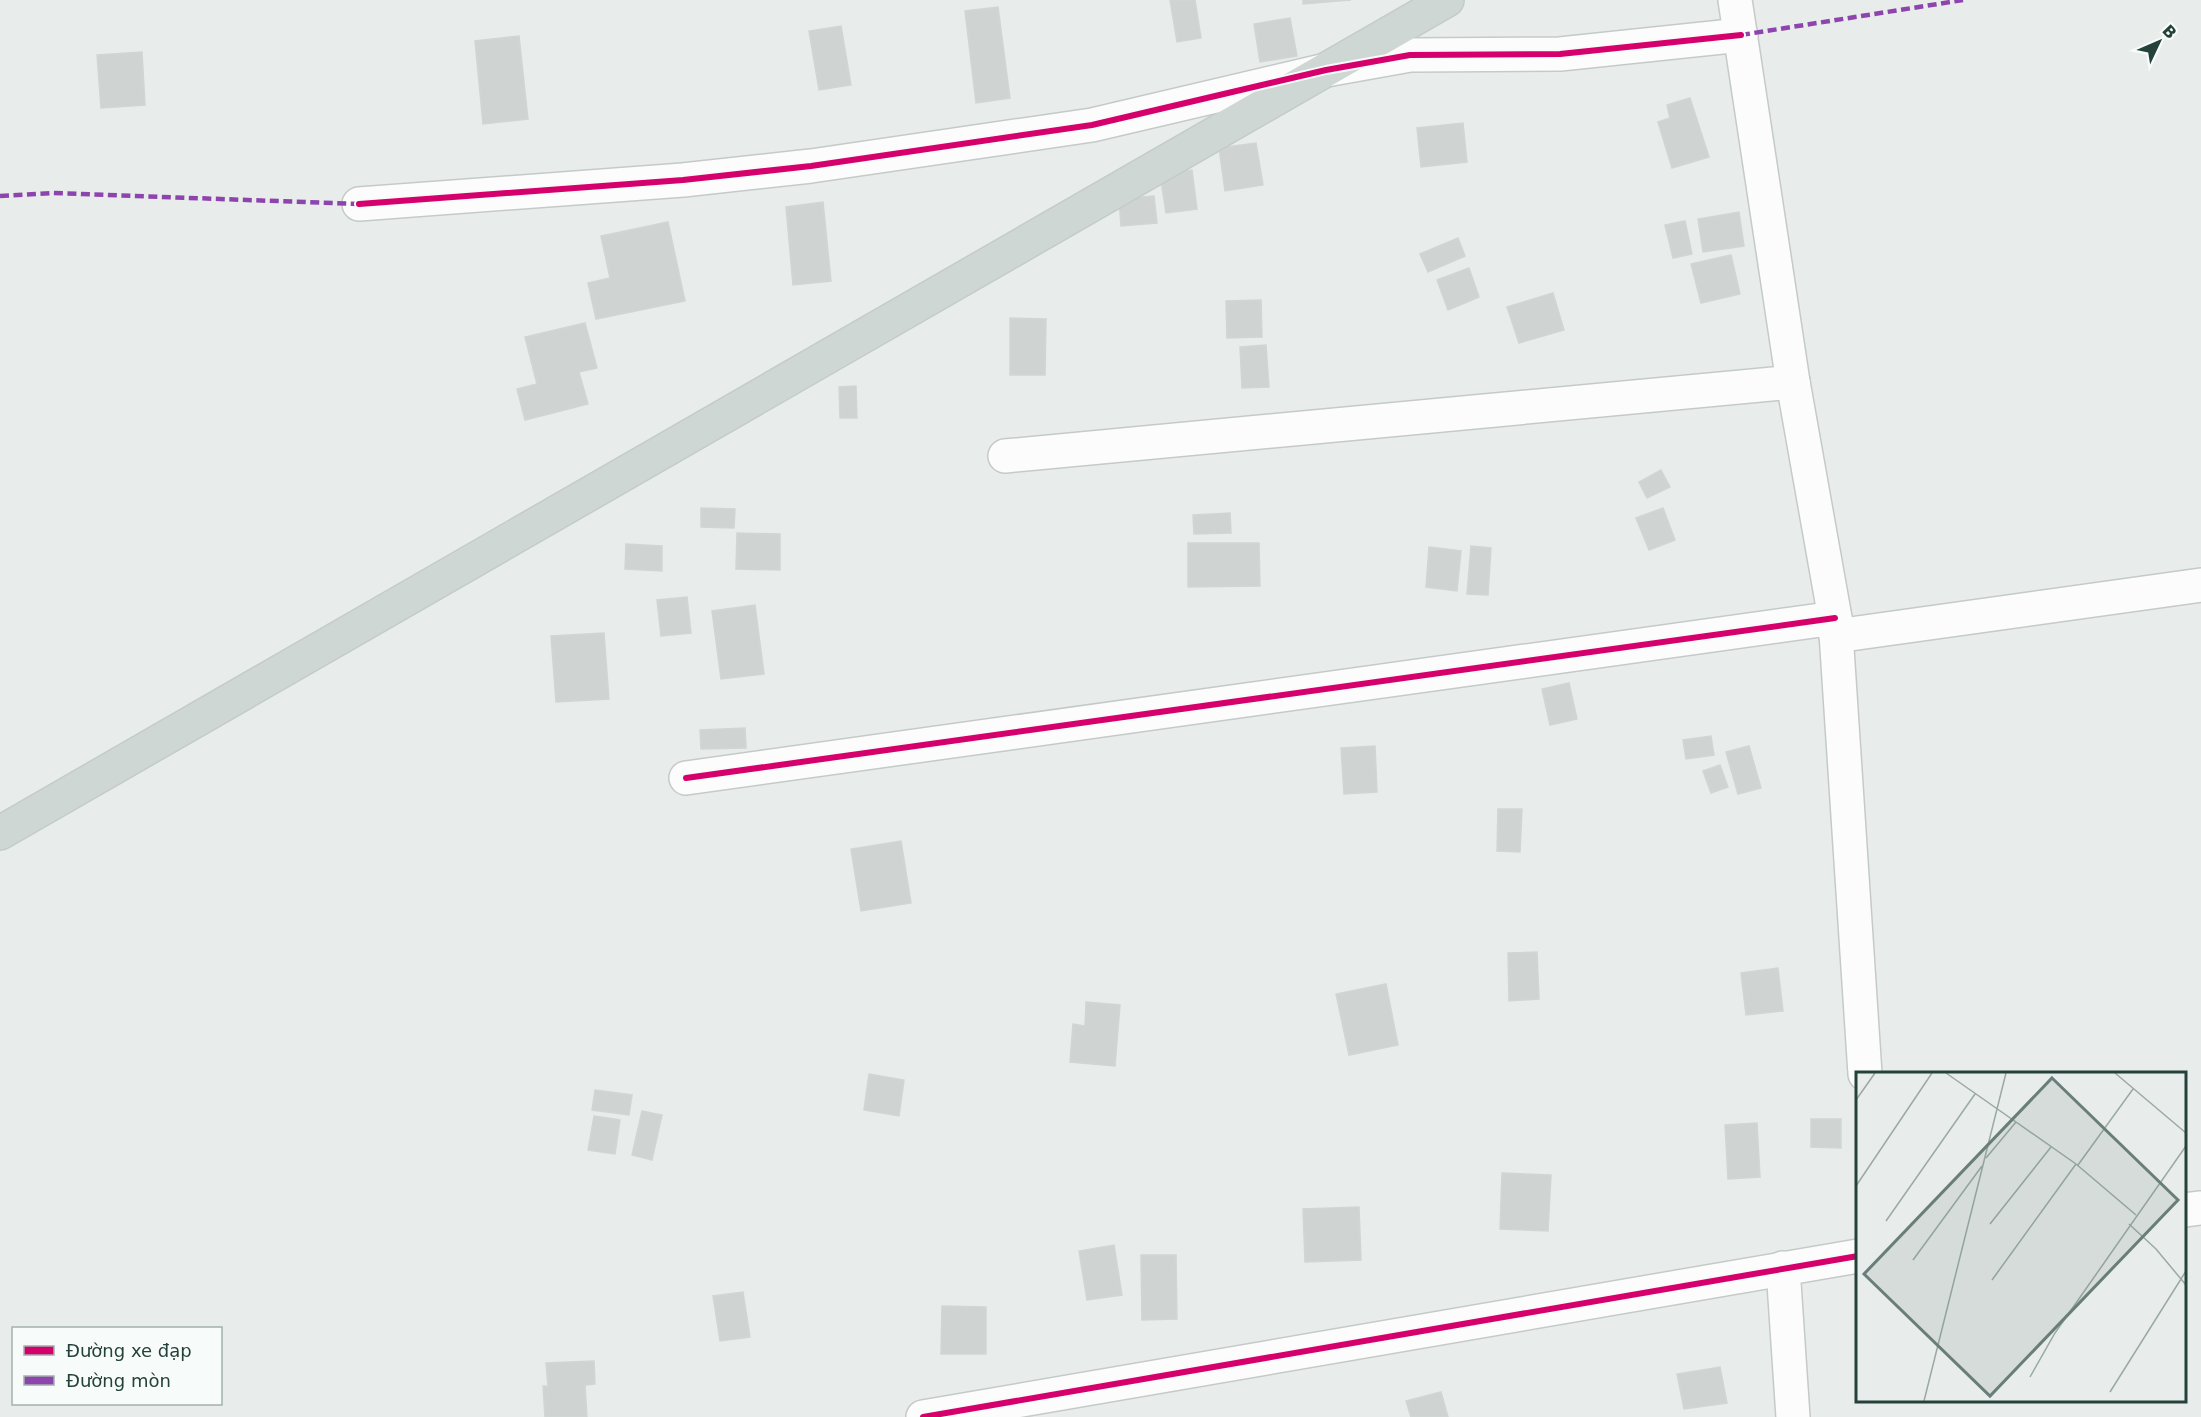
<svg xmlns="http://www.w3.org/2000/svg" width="2201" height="1417" font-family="'DejaVu Sans',sans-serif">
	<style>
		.building { fill: #cfd4d2; stroke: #d1d6d4; stroke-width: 1.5 }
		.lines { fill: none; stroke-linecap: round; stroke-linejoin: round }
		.minor-casing { stroke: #c5cac8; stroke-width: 36 }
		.major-casing { stroke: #c3ccc9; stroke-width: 36 }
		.minor { stroke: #fcfcfc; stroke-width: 33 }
		.major { stroke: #cfd7d5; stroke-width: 33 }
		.quiet { stroke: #8e44ad; stroke-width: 4.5; stroke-dasharray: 9 4.5; stroke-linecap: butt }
		.cycleway-casing { stroke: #f7fbf9; stroke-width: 10 }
		.cycleway { stroke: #d6006c; stroke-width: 6 }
		.inset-road { fill: none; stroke: #9aa9a4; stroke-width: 1.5 }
		.view { fill: #697e78; fill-opacity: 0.15; stroke: #697e78; stroke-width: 3 }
		.inset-edge { fill: none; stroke: #24423a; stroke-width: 3 }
	</style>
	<rect width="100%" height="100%" fill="#e8edeb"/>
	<!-- building -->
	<g class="building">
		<path d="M1170,0H1195L1201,38L1177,42Z"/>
		<path d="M1303,0H1351L1303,4Z"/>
		<path d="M998,7L1010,98L976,103L965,11Z"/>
		<path d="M1290,18L1297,56L1260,62L1254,24Z"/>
		<path d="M841,26L851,85L819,90L809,31Z"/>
		<path d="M519,36L528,119L483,124L475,41Z"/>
		<path d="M142,52L145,105L101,108L97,55Z"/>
		<path d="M1690,98L1709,157L1672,168L1658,122L1670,118L1667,105Z"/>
		<path d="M1463,123L1467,162L1421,167L1417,128Z"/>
		<path d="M1256,143L1263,185L1225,191L1219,148Z"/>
		<path d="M1192,170L1197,209L1166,213L1160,174Z"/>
		<path d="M1154,196L1157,223L1121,226L1119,199Z"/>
		<path d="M823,202L831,281L793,285L786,207Z"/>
		<path d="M1739,212L1744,246L1703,252L1698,219Z"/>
		<path d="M1685,221L1692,254L1673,258L1665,225Z"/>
		<path d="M668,222L685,301L596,319L588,283L610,278L601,236Z"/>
		<path d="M1458,238L1465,256L1428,272L1420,254Z"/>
		<path d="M1731,255L1740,294L1701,303L1691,264Z"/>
		<path d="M1469,268L1479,297L1448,310L1437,280Z"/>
		<path d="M1553,293L1564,330L1519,343L1507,307Z"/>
		<path d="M1261,300L1262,337L1227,338L1226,301Z"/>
		<path d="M1010,318L1046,319L1045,375H1010Z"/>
		<path d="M585,323L597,368L579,372L588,404L525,420L517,389L537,384L525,337Z"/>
		<path d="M1266,345L1269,387L1242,388L1240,347Z"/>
		<path d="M856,386L857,418H840L839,387Z"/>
		<path d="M1661,470L1670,487L1647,498L1639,482Z"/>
		<path d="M701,508L735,509L734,528L701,527Z"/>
		<path d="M1663,508L1675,540L1649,550L1636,518Z"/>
		<path d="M1230,513L1231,533L1194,534L1193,515Z"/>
		<path d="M737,533L780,534V570L736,569Z"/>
		<path d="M1188,543H1259L1260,586L1188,587Z"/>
		<path d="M626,544L662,546V571L625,569Z"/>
		<path d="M1471,546L1491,548L1488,595L1467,594Z"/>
		<path d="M1429,547L1461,551L1457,591L1426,587Z"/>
		<path d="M687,597L691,633L661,636L657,600Z"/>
		<path d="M755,605L764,674L721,679L712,611Z"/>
		<path d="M604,633L609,699L556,702L551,636Z"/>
		<path d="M1569,683L1577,719L1550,725L1542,689Z"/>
		<path d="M745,728L746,748L701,749L700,730Z"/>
		<path d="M1711,736L1714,755L1686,759L1683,740Z"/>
		<path d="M1375,746L1377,792L1344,794L1341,748Z"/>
		<path d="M1749,746L1761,788L1738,794L1726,752Z"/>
		<path d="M1720,765L1728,787L1711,793L1703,771Z"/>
		<path d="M1498,809H1522L1520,852L1497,851Z"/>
		<path d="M901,841L911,903L861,911L851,849Z"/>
		<path d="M1537,952L1539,999L1509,1001L1508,953Z"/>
		<path d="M1778,968L1783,1011L1746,1015L1741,973Z"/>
		<path d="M1386,984L1398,1045L1349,1055L1336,994Z"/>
		<path d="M1086,1002L1120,1005L1115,1066L1070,1062L1073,1024L1085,1026Z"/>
		<path d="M869,1074L904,1080L899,1116L864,1110Z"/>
		<path d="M595,1090L632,1095L629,1115L592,1110Z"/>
		<path d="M642,1111L662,1115L652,1160L632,1155Z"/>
		<path d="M594,1116L620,1120L615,1154L588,1150Z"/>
		<path d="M1811,1119H1841V1148L1811,1147Z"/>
		<path d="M1757,1123L1760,1177L1728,1179L1725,1125Z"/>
		<path d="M1502,1173L1551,1175L1548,1231L1500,1229Z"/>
		<path d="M1359,1207L1361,1260L1305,1262L1303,1209Z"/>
		<path d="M1114,1245L1122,1295L1087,1300L1079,1251Z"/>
		<path d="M1141,1255H1176L1177,1319L1142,1320Z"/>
		<path d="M743,1292L750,1337L720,1341L713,1296Z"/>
		<path d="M942,1306L986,1307V1354H941Z"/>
		<path d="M594,1361L595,1384L585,1385L587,1417H545L543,1386H548L546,1363Z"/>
		<path d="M1720,1367L1727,1403L1684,1409L1677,1374Z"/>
		<path d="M1441,1392L1448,1417H1411L1406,1401Z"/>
	</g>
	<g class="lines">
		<!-- minor casing -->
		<g class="minor-casing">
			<g id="minor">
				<path d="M1735,0L1793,382L1835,618L1865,1074"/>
				<path d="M359,204L683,180L811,166L1092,125L1326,70L1410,55L1560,54L1741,35"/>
				<path d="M1005,456L1793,382"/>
				<path d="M1836,636L2201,585"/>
				<path d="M686,778L1835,618"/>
				<path d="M2184,1210L2201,1208"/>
				<path d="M1783,1268L1793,1417"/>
				<path d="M923,1417L1858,1256"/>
			</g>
		</g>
		<!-- major casing -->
		<g class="major-casing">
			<path id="major" d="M0,833L1447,0"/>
		</g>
		<!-- minor -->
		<use href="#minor" class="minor"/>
		<!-- major -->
		<use href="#major" class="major"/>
		<!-- quiet -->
		<g class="quiet">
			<path d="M1741,35L1963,0"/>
			<path d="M0,196L53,193L359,204"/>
		</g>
		<!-- cycleway casing -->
		<g class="cycleway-casing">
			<g id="cycleway">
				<path d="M359,204L683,180L811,166L1092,125L1326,70L1410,55L1560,54L1741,35"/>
				<path d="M686,778L1835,618"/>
				<path d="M923,1417L1858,1256"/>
			</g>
		</g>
		<!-- cycleway -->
		<use href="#cycleway" class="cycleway"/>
	</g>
	<!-- overview -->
	<g transform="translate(1856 1072)">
		<rect width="330" height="330" fill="#e8edeb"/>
		<path class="inset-road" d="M90,1L220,92L280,143M259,1L330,61M0,28L19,1M130,86L160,50M222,93L277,17M0,114L76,1M30,149L119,22M134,152L195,75M273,152L300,177L330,213M57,188L126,94M136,208L220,92M174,305L199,261L330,74M254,320L330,199M68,329L150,1"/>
		<path class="view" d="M196,6L322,128L134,324L8,202Z"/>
		<rect width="330" height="330" class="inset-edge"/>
	</g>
	<!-- legend -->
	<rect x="12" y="1327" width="210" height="78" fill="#f7fbf9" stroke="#a3b1ad" stroke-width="1.5"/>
	<rect x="24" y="1346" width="30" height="9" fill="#d6006c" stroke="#a3b1ad" stroke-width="1.5"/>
	<text x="66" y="1357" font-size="18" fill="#24423a">Đường xe đạp</text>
	<rect x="24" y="1376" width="30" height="9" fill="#8e44ad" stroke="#a3b1ad" stroke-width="1.5"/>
	<text x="66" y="1387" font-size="18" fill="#24423a">Đường mòn</text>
	<!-- north arrow -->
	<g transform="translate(2159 42) rotate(46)" stroke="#f7fbf9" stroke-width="4.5" paint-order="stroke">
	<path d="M0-4.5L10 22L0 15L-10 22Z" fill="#24423a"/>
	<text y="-9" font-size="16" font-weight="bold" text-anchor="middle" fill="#24423a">B</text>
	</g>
</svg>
